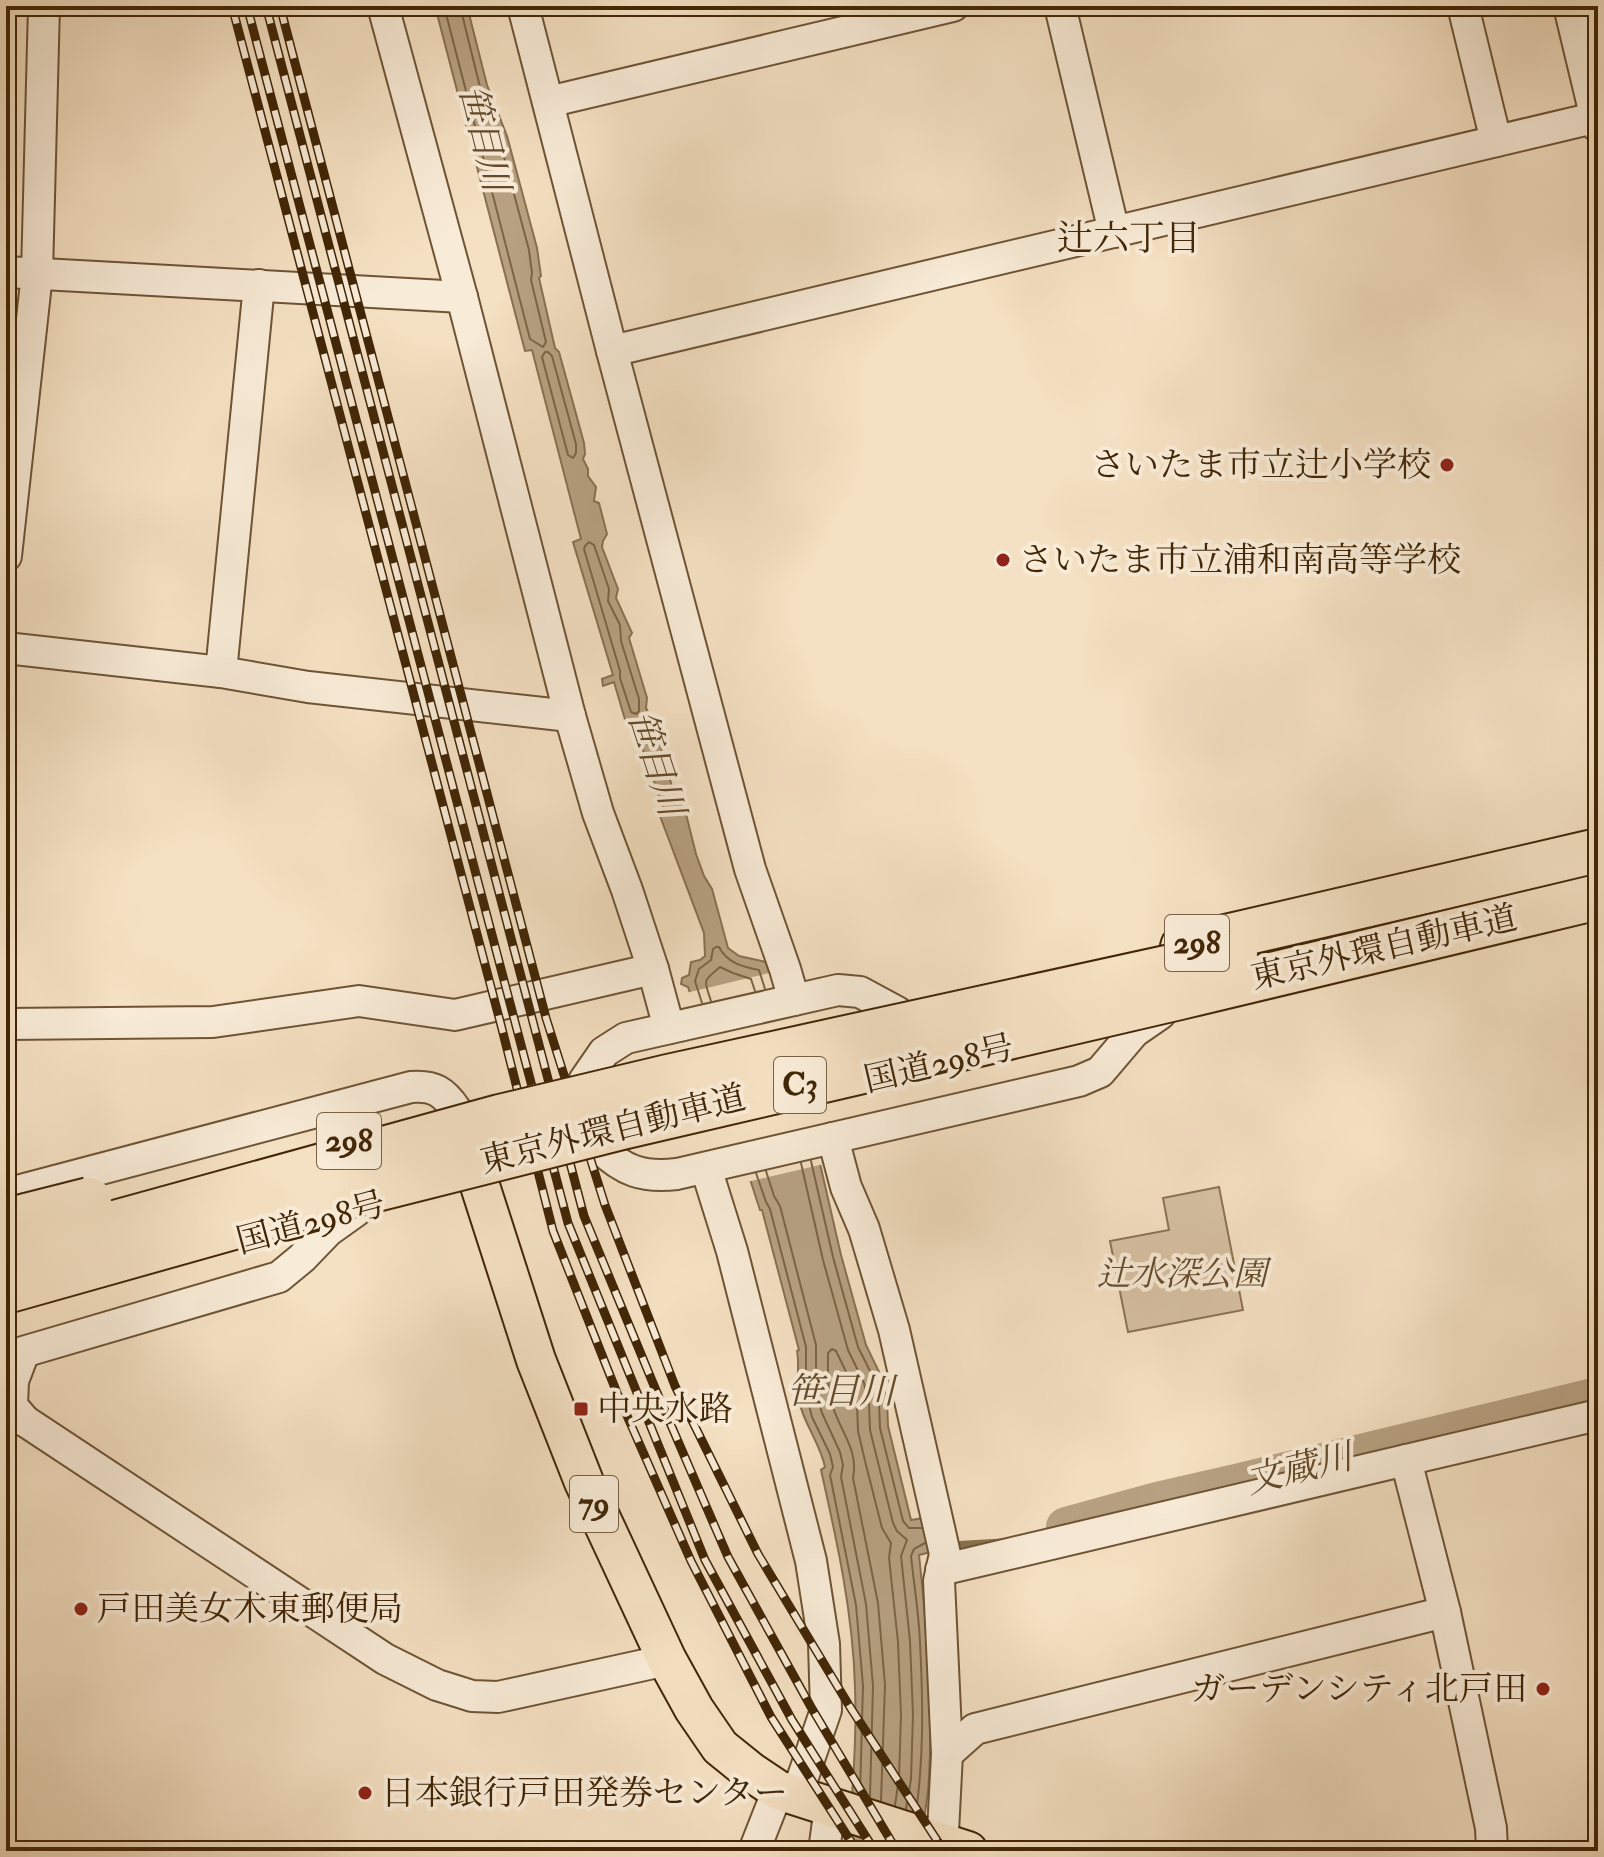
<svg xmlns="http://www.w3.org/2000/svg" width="1604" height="1857" font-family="'IM FELL Double Pica','Noto Serif JP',serif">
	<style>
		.green { fill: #d6c0a2; stroke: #8c7354; stroke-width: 2 }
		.water { fill: #b7a182; stroke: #887050; stroke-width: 2 }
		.pier { fill: #f4e0c2 }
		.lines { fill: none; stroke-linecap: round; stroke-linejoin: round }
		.shore { stroke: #7c6444; stroke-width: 2 }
		.stream { stroke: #887050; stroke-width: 7 }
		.river { stroke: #b7a182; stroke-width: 40 }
		.minor-casing { stroke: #6e5435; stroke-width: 34 }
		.major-casing { stroke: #412606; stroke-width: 42 }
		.highway-casing { stroke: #412606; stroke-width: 48 }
		.minor { stroke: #f8ebd7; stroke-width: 30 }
		.major { stroke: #f4e0c2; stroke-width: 38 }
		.highway { stroke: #f4e0c2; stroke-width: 44 }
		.rail-casing { stroke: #412606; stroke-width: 9 }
		.rail { stroke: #f8ebd7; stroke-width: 6; stroke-dasharray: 18; stroke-linecap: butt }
		.highway-bridge-casing { stroke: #412606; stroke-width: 48; stroke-linecap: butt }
		.highway-bridge { stroke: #f4e0c2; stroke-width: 44 }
		.poi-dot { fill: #8f2418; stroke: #f8ebd7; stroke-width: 3 }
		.labels { text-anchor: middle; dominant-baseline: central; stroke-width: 8; stroke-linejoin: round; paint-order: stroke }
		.shield { fill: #f8ebd7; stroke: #786145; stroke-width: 2 }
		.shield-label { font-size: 32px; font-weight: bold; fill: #412606 }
		.poi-label { font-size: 34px; fill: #412606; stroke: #f8ebd7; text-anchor: start }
		.street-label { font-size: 34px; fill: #412606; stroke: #f8ebd7 }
		.park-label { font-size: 34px; font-style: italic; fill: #664c2d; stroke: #f8ebd7 }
		.water-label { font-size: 36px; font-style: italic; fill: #644b2b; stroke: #f8ebd7 }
		.neighbourhood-label { font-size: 36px; fill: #412606; stroke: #f8ebd7 }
	</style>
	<rect width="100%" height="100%" fill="#f4e0c2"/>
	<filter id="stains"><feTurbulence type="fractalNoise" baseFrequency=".0025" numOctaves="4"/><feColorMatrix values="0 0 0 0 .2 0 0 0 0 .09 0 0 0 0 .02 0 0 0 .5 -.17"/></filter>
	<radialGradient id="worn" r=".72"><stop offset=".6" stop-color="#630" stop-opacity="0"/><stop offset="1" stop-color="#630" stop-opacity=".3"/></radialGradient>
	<!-- green -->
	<path class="green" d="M1219,1187L1243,1310L1128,1332L1110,1241L1169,1230L1163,1198Z"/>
	<!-- water -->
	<path class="water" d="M435,6H467L487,85L507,136L537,248L541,276L539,278L555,348L559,352L584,443L585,454L583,459L588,469V476L596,487L594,501L599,503L607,534L603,541L602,547L618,589L616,598L632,633L629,638L647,698L646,708L654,724L673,790L678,801L684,806L696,854L704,876L712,889L728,948L739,956L766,962L821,1168L841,1255L866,1345L881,1376L887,1401L888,1426L911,1520L929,1517L935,1551L919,1555C927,1630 933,1702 929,1777C928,1802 922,1827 919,1851H848C852,1796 857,1741 855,1687C853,1613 837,1541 821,1470L825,1467C820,1442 802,1422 798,1396C796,1381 800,1366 797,1351L799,1350L762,1210H760L688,987L681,984L682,978L689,975L691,962L700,960L705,956L704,933L660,816L665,813L633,722L626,723L614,682L603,686L602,679L613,675L573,542L581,539L532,350L525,351Z"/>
	<!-- pier -->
	<path class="pier" d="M773,972L824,1164L747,1182L686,993Z"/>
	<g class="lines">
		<!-- shore -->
		<g class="shore">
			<path d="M444,6L530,339L543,347L546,342L531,280L532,273L529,250L499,138L480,87L460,6"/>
			<path d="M545,352H548L552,356L576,444V453L573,458L568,455L542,357Z"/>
			<path d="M589,542L594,545L609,589L608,601L620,625L621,641L639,699V711L636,714L631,712L620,678V671L584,549L585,546Z"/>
			<path d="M711,1001C704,979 702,982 720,967L733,973L751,979L755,991"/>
			<path d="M702,1003L695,981L699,969L711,960L713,949L716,947H719C727,963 743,967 759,970L765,989"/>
			<path d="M811,1161L833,1257L858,1347L874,1379L879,1402L880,1428L903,1521L909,1528H922"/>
			<path d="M801,1163L823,1260L848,1350L864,1383L869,1404L870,1430L893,1523L897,1531L907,1540L901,1556L910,1641L913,1715L911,1779L906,1809"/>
			<path d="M766,1171L774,1196L780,1206L816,1345V1392L822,1413L840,1452L843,1465L841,1477L866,1604L873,1686L870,1797"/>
			<path d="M756,1173L766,1202L770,1209L806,1347V1393L812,1417L830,1454L833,1467L830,1475L856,1605L863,1686L860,1794"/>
			<path d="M881,1801L885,1685L878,1603L853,1478C859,1449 839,1430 832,1404C827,1388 828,1370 828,1353L832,1349L836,1351L853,1386L857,1405L858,1431L865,1461L882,1528L891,1543L889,1558L898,1642L901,1715L899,1778L895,1805"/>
			<path d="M916,1812C924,1756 923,1700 920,1643C919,1614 914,1585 911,1556L914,1549L925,1543"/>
		</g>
		<!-- stream -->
		<path class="stream" d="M951,1545L1001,1542"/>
		<!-- river -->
		<path class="river" d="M1066,1527L1157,1502L1236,1484L1598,1397"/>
		<!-- minor casing -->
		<g class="minor-casing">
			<g id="minor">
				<path d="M383,6L462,297L570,716L598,813L627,890L653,969L669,1028"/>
				<path d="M523,6L612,351L750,869L785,969L794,1000"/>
				<path d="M1060,6L1114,232"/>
				<path d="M1463,6L1496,141"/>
				<path d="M1569,6L1598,127"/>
				<path d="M548,102L953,6"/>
				<path d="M6,272L462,297"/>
				<path d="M612,351L1598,117"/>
				<path d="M6,556L37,274L44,6"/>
				<path d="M6,648L221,672L308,687L570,716"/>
				<path d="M221,672L259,285"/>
				<path d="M6,1024L213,1022L359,1001L455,1015L653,969"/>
				<path d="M584,1081L604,1052L626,1038L838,990L860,992L897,1012"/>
				<path d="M833,1138L846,1187L864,1229L894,1330L945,1554L939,1581L947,1754L942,1851"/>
				<path d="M599,1147C623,1171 643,1178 677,1174L1079,1081L1100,1072L1134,1032L1160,1014"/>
				<path d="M706,1168L732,1251L811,1561L824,1644L826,1710L796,1797"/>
				<path d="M6,1194L411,1087C434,1085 444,1092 456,1110"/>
				<path d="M24,1352L13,1381L12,1406L25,1421"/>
				<path d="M6,1357L279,1277L302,1258L328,1231L356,1211"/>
				<path d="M6,1412L25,1421L385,1659L437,1685L472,1696L498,1697L667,1660"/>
				<path d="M1406,1460L1598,1415"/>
				<path d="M941,1570L1406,1460L1445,1612L1491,1828L1492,1851"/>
				<path d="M947,1754L975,1729L1445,1612"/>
				<path d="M754,1851L778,1790"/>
				<path d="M824,1851L830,1807"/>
			</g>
		</g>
		<!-- major casing -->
		<g class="major-casing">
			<path id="major" d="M464,1136L536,1360L584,1482L667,1660L694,1709L720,1747L751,1772L778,1790L968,1851"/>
		</g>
		<!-- highway casing -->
		<g class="highway-casing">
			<path id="highway" d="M1183,947L1598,851"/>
		</g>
		<!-- minor -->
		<use href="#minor" class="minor"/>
		<!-- major -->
		<use href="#major" class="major"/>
		<!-- highway -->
		<use href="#highway" class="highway"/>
		<!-- rail casing -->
		<g class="rail-casing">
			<g id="rail">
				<path d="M232,6L501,1025L553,1231L617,1393L691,1561L771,1717L857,1851"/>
				<path d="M247,6L568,1223L705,1560L792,1720L875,1851"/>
				<path d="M266,6L584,1216L655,1388L728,1557L811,1707L897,1851"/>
				<path d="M280,6L546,1018L605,1205L675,1386L758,1554L850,1707L944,1851"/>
			</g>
		</g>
		<!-- rail -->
		<use href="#rail" class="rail"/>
		<!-- highway-bridge casing -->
		<g class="highway-bridge-casing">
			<g id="highway-bridge">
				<path d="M6,1221L89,1200"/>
				<path d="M6,1253L500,1117L668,1077L1235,953"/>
				<path d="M6,1291L297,1209L622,1127L1180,997L1598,897"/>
			</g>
		</g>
		<!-- highway-bridge -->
		<use href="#highway-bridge" class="highway-bridge"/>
	</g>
	<!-- markers -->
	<g class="poi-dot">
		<circle cx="1447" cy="465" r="8"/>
		<circle cx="1003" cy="560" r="8"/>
		<rect x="573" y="1401" width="16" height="16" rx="4"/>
		<circle cx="81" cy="1609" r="8"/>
		<circle cx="1543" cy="1689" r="8"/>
		<circle cx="365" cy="1793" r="8"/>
	</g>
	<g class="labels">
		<!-- shield labels -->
		<g class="shield">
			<rect x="1165" y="915" width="64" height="56" rx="6"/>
			<rect x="774" y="1057" width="52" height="56" rx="6"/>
			<rect x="317" y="1113" width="64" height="56" rx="6"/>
			<rect x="570" y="1476" width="48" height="56" rx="6"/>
		</g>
		<g class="shield-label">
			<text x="1197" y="943">298</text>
			<text x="800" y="1085">C3</text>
			<text x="349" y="1141">298</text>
			<text x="594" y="1504">79</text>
		</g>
		<!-- poi labels -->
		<g class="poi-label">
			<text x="1431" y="465" text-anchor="end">さいたま市立辻小学校</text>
			<text x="1019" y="560">さいたま市立浦和南高等学校</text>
			<text x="597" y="1409">中央水路</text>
			<text x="97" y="1609">戸田美女木東郵便局</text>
			<text x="1527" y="1689" text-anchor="end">ガーデンシティ北戸田</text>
			<text x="381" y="1793">日本銀行戸田発券センター</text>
		</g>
		<!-- street labels -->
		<g class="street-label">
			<text transform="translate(1384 948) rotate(-13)">東京外環自動車道</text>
			<text transform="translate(939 1064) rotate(-13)">国道298号</text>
			<text transform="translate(613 1130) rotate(-14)">東京外環自動車道</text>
			<text transform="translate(311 1223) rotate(-15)">国道298号</text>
		</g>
		<!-- park labels -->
		<g class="park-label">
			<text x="1182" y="1274">辻水深公園</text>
		</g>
		<!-- water labels -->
		<g class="water-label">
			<text transform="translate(484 138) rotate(76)">笹目川</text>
			<text transform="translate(656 763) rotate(72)">笹目川</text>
			<text x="841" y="1391">笹目川</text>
			<text transform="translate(1299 1469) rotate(-14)">文蔵川</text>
		</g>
		<!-- neighbourhood labels -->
		<g class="neighbourhood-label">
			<text x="1129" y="238">辻六丁目</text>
		</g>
	</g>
	<!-- margin -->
	<rect width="1604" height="1857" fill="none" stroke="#f4e0c2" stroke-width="32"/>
	<rect x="8" y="8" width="1588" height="1841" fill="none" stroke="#412606" stroke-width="4"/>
	<rect x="16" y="16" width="1572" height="1825" fill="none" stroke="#412606" stroke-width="2"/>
	<rect width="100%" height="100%" filter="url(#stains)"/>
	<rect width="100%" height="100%" fill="url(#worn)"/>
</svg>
